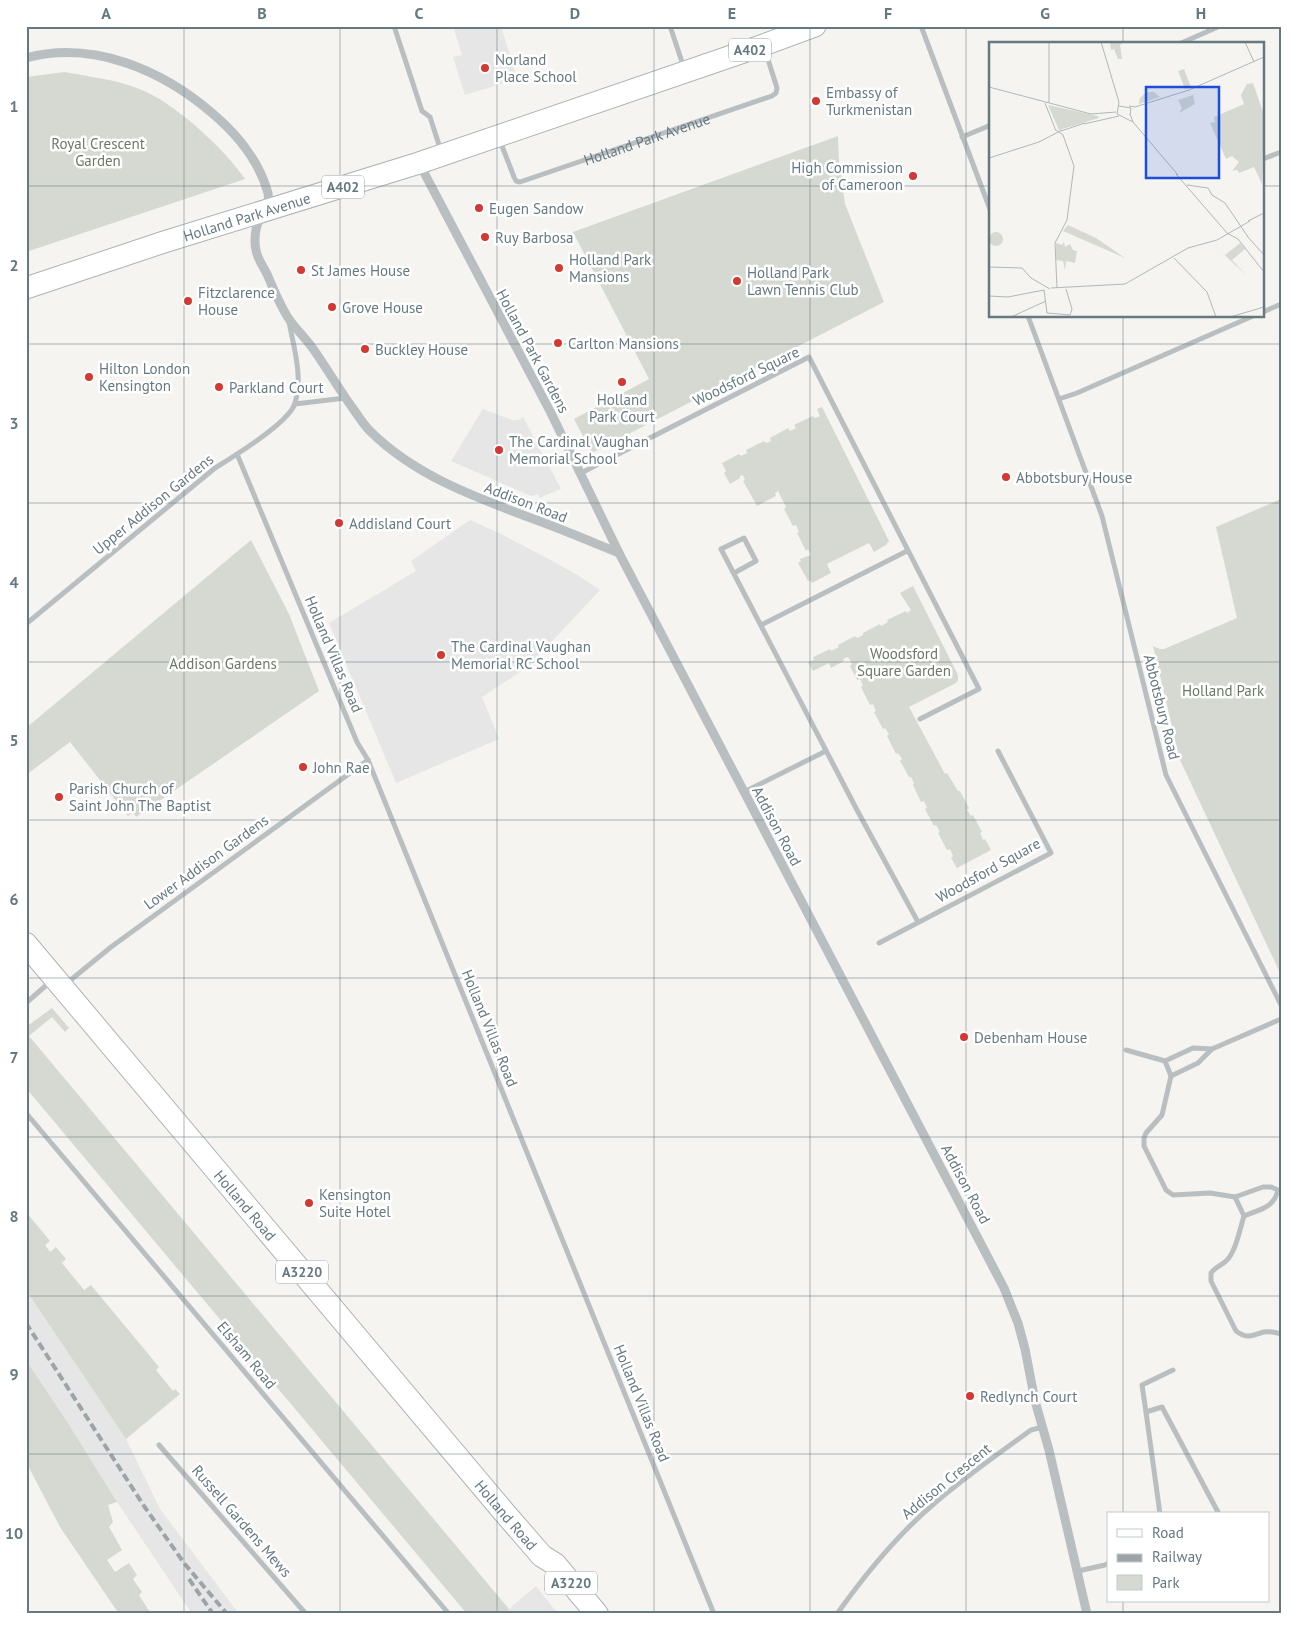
<svg xmlns="http://www.w3.org/2000/svg" width="1307" height="1640" font-family="'PT Sans',sans-serif">
	<style>
		.built { fill: #e5e6e5 }
		.green { fill: #d5d9d1 }
		.lines { fill: none; stroke-linecap: round; stroke-linejoin: round }
		.primary-casing { stroke: #adb3b6; stroke-width: 23 }
		.trunk-casing { stroke: #afb4b6; stroke-width: 24 }
		.minor { stroke: #b9bfc1; stroke-width: 5 }
		.tertiary { stroke: #b9bfc1; stroke-width: 9 }
		.primary { stroke: #fff; stroke-width: 21 }
		.trunk { stroke: #fff; stroke-width: 22 }
		.rail { stroke: #9ca4a7; stroke-width: 4; stroke-dasharray: 8 4; stroke-linecap: butt }
		.grid { fill: none; stroke: #667980; stroke-width: 1; stroke-opacity: 0.55 }
		.poi-dot { fill: #d33933; stroke: #fff; stroke-width: 2 }
		.labels { text-anchor: middle; dominant-baseline: central; stroke-width: 5; stroke-linejoin: round; paint-order: stroke }
		.shield { fill: #fff; stroke: #94a1a6; stroke-width: 1 }
		.shield-label { font-size: 14px; font-weight: bold; fill: #667980 }
		.poi-label { font-size: 15px; fill: #667980; stroke: #fff; text-anchor: start }
		.street-label { font-size: 15px; fill: #667980; stroke: #fff }
		.park-label { font-size: 15px; fill: #6c7865; stroke: #fff }
		.inset-road { fill: none; stroke: #afb8ba; stroke-width: 1 }
		.view { fill: #1d4ed8; fill-opacity: 0.15; stroke: #1d4ed8; stroke-width: 2.5 }
		.inset-edge { fill: none; stroke: #667980; stroke-width: 2.5 }
		.neatline { fill: none; stroke: #667980; stroke-width: 2 }
		.grid-label { font-size: 16px; text-anchor: middle; font-weight: bold; fill: #667980 }
	</style>
	<rect width="100%" height="100%" fill="#f5f4f1"/>
	<!-- built -->
	<g class="built">
		<path d="M453,26H501L517,79L465,95L453,57L462,55Z"/>
		<path d="M483,409L512,420H518L523,417L561,489L539,498L538,494L531,496L451,461Z"/>
		<path d="M470,520L501,534L543,556L576,574L600,590L529,666L482,697L499,739L396,783L329,623L416,571L411,561Z"/>
		<path d="M26,1290L126,1439L160,1509L239,1614H192L117,1502L68,1423L26,1360Z"/>
		<path d="M536,1586L558,1614H503Z"/>
	</g>
	<!-- green -->
	<g class="green">
		<path d="M65,72C89,77 114,79 137,88C172,100 225,149 245,179L26,252V77Z"/>
		<path d="M838,136L839,161L845,204L884,302L592,453L574,419L649,379L573,232Z"/>
		<path d="M822,407L889,541L886,545L874,552L869,543L827,564L831,573L812,583L810,580L808,581L798,563L801,561L800,559L811,555L808,549L806,551L797,533L799,532L796,525L793,526L784,509L786,507L778,491L775,493L776,496L757,506L743,481L745,480L743,475L740,476V478L730,484L724,473L726,471L722,463L739,454L741,456L747,453L746,450L764,441L766,443L771,441L770,438L788,428L790,431L796,428L794,425L813,416L815,418L820,416L817,409Z"/>
		<path d="M1281,499V975L1180,760L1153,646L1160,649H1164L1237,618L1216,527Z"/>
		<path d="M251,540L289,614L319,691L136,817L133,813L128,816L70,742L26,775V728Z"/>
		<path d="M913,586L958,675V680L956,683L909,707L945,774L947,773L958,791H960L969,808L967,810L971,816L973,815L982,832L980,833L983,840L985,839L991,850L957,868L951,858L953,856L950,849L947,850L938,833L940,832L936,825L934,826L925,809L927,808L924,801L921,802L913,785L914,783L911,777H909L900,761L902,759L898,753L896,754L887,736L889,734L885,728L883,729L874,712L876,711L873,704L870,705L861,687L863,685L860,679L857,680L850,666L852,664L848,657L843,659L844,661L831,668L829,663L813,671L808,662L814,660L813,657L830,649L831,651L839,647L838,645L855,636L857,638L863,635V633L880,624L881,626L888,622L887,620L906,611L907,613L911,610L900,593Z"/>
		<path d="M52,1008L69,1028L65,1032L52,1017L29,1036L509,1609L503,1614H467L26,1088V1027Z"/>
		<path d="M26,1212L50,1241L45,1245L50,1252L56,1247L66,1259L62,1263L84,1290L91,1285L159,1367L156,1370L173,1391L175,1389L180,1394L126,1439L26,1290Z"/>
		<path d="M26,1360L68,1423L117,1502L108,1505L113,1522L109,1527L122,1550L107,1560L115,1572L129,1563L137,1575L133,1579L142,1592L139,1595L151,1614H119L60,1527L26,1462Z"/>
	</g>
	<g class="lines">
		<!-- primary casing -->
		<g class="primary-casing">
			<g id="primary">
				<path id="s2" d="M26,288L164,242L419,163L758,47L815,26"/>
			</g>
		</g>
		<!-- trunk casing -->
		<g class="trunk-casing">
			<g id="trunk">
				<path id="s3" d="M26,944L503,1511L542,1556L555,1564L597,1614"/>
			</g>
		</g>
		<!-- minor -->
		<g class="minor">
			<path d="M394,26L422,111L430,117L441,151"/>
			<path d="M670,26L684,68"/>
			<path d="M921,26L991,212"/>
			<path d="M1179,44L1220,26"/>
			<path d="M962,137L991,125"/>
			<path id="s1" d="M500,141L514,177L516,181L520,182L772,96L776,93L777,88L765,50"/>
			<path d="M1263,159L1281,152"/>
			<path d="M1263,312L1281,304"/>
			<path d="M1028,316L1102,516L1166,775L1281,1005"/>
			<path d="M1059,399L1077,393L1253,316"/>
			<path d="M295,404L345,398"/>
			<path d="M237,454L357,742L368,760L714,1614"/>
			<path d="M581,473L809,357L979,689L920,719"/>
			<path d="M734,573L756,561L744,538L721,549L857,810L918,922"/>
			<path d="M26,624L215,468C233,457 290,422 295,403C303,377 294,348 289,322"/>
			<path d="M761,625L907,551"/>
			<path d="M744,792L826,751"/>
			<path d="M879,943L1051,853L998,751"/>
			<path d="M67,983L111,947L368,760"/>
			<path d="M26,1003L50,982"/>
			<path d="M1212,1049L1281,1019"/>
			<path d="M1126,1050L1165,1061L1193,1048L1212,1049L1198,1063L1171,1076L1162,1115L1146,1133L1144,1138V1146L1166,1190L1173,1195L1210,1193L1235,1197L1263,1187H1271L1278,1190C1274,1208 1260,1209 1244,1216C1240,1228 1236,1252 1226,1261C1221,1266 1215,1267 1211,1273V1281L1236,1331C1249,1340 1251,1335 1264,1332C1270,1331 1275,1332 1281,1334"/>
			<path d="M1165,1061L1171,1076"/>
			<path d="M26,1113L449,1614"/>
			<path d="M1235,1197L1244,1216"/>
			<path d="M1146,1412L1142,1385L1173,1370"/>
			<path d="M159,1445L306,1614"/>
			<path d="M1160,1514L1146,1412L1162,1407L1219,1514"/>
			<path d="M1078,1571L1105,1565L1108,1563"/>
			<path d="M837,1614C866,1573 898,1534 936,1502C966,1476 999,1453 1031,1430L1043,1427"/>
		</g>
		<!-- tertiary -->
		<g class="tertiary">
			<path d="M26,58C93,40 162,70 212,113C237,134 259,161 268,193C270,204 264,212 259,221C255,228 254,242 256,250C257,258 263,266 267,274C273,288 279,303 287,316C295,329 308,340 316,353C329,372 341,392 354,410C359,417 364,425 370,431C416,477 480,499 539,521C566,531 592,542 619,553"/>
			<path d="M419,163L551,413L619,553L1004,1288L1018,1323L1025,1349L1035,1401L1049,1450L1087,1614"/>
		</g>
		<!-- primary -->
		<use href="#primary" class="primary"/>
		<!-- trunk -->
		<use href="#trunk" class="trunk"/>
		<!-- rail -->
		<g class="rail">
			<path d="M26,1323L144,1506L184,1563L227,1614"/>
			<path d="M189,1579L213,1614"/>
		</g>
	</g>
	<!-- grid -->
	<path class="grid" d="M184,26V1614M340,26V1614M497,26V1614M654,26V1614M810,26V1614M966,26V1614M1123,26V44M26,186H991M1263,186H1281M1123,316V1514M26,344H1281M26,503H1281M26,662H1281M26,820H1281M26,978H1281M26,1137H1281M26,1296H1281M26,1454H1281M1123,1601V1614"/>
	<!-- markers -->
	<g class="poi-dot">
		<circle cx="485" cy="68" r="5"/>
		<circle cx="816" cy="101" r="5"/>
		<circle cx="913" cy="176" r="5"/>
		<circle cx="479" cy="208" r="5"/>
		<circle cx="485" cy="237" r="5"/>
		<circle cx="559" cy="268" r="5"/>
		<circle cx="301" cy="270" r="5"/>
		<circle cx="737" cy="281" r="5"/>
		<circle cx="188" cy="301" r="5"/>
		<circle cx="332" cy="307" r="5"/>
		<circle cx="558" cy="343" r="5"/>
		<circle cx="365" cy="349" r="5"/>
		<circle cx="89" cy="377" r="5"/>
		<circle cx="622" cy="382" r="5"/>
		<circle cx="219" cy="387" r="5"/>
		<circle cx="499" cy="450" r="5"/>
		<circle cx="1006" cy="477" r="5"/>
		<circle cx="339" cy="523" r="5"/>
		<circle cx="441" cy="655" r="5"/>
		<circle cx="303" cy="767" r="5"/>
		<circle cx="59" cy="797" r="5"/>
		<circle cx="964" cy="1037" r="5"/>
		<circle cx="309" cy="1203" r="5"/>
		<circle cx="970" cy="1396" r="5"/>
	</g>
	<g class="labels">
		<!-- shield labels -->
		<g class="shield">
			<rect x="729" y="38.5" width="42" height="23" rx="4"/>
			<rect x="322" y="175.5" width="42" height="23" rx="4"/>
			<rect x="276" y="1260.5" width="52" height="23" rx="4"/>
			<rect x="545" y="1571.5" width="52" height="23" rx="4"/>
		</g>
		<g class="shield-label">
			<text x="750" y="50">A402</text>
			<text x="343" y="187">A402</text>
			<text x="302" y="1272">A3220</text>
			<text x="571" y="1583">A3220</text>
		</g>
		<!-- poi labels -->
		<g class="poi-label">
			<text x="495" y="59">Norland<tspan x="495" dy="17">Place School</tspan></text>
			<text x="826" y="92">Embassy of<tspan x="826" dy="17">Turkmenistan</tspan></text>
			<text x="903" y="167" text-anchor="end">High Commission<tspan x="903" dy="17">of Cameroon</tspan></text>
			<text x="489" y="208">Eugen Sandow</text>
			<text x="495" y="237">Ruy Barbosa</text>
			<text x="569" y="259">Holland Park<tspan x="569" dy="17">Mansions</tspan></text>
			<text x="311" y="270">St James House</text>
			<text x="747" y="272">Holland Park<tspan x="747" dy="17">Lawn Tennis Club</tspan></text>
			<text x="198" y="292">Fitzclarence<tspan x="198" dy="17">House</tspan></text>
			<text x="342" y="307">Grove House</text>
			<text x="568" y="343">Carlton Mansions</text>
			<text x="375" y="349">Buckley House</text>
			<text x="99" y="368">Hilton London<tspan x="99" dy="17">Kensington</tspan></text>
			<text x="229" y="387">Parkland Court</text>
			<text x="622" y="399" text-anchor="middle">Holland<tspan x="622" dy="17">Park Court</tspan></text>
			<text x="509" y="441">The Cardinal Vaughan<tspan x="509" dy="17">Memorial School</tspan></text>
			<text x="1016" y="477">Abbotsbury House</text>
			<text x="349" y="523">Addisland Court</text>
			<text x="451" y="646">The Cardinal Vaughan<tspan x="451" dy="17">Memorial RC School</tspan></text>
			<text x="313" y="767">John Rae</text>
			<text x="69" y="788">Parish Church of<tspan x="69" dy="17">Saint John The Baptist</tspan></text>
			<text x="974" y="1037">Debenham House</text>
			<text x="319" y="1194">Kensington<tspan x="319" dy="17">Suite Hotel</tspan></text>
			<text x="980" y="1396">Redlynch Court</text>
		</g>
		<!-- street labels -->
		<g class="street-label">
			<text stroke="none"><textPath href="#s1" startOffset="181">Holland Park Avenue</textPath></text>
			<text stroke="none"><textPath href="#s2" startOffset="232">Holland Park Avenue</textPath></text>
			<text transform="translate(533 351) rotate(62)">Holland Park Gardens</text>
			<text transform="translate(746 376) rotate(-26)">Woodsford Square</text>
			<text transform="translate(526 502) rotate(21)">Addison Road</text>
			<text transform="translate(153 504) rotate(-39)">Upper Addison Gardens</text>
			<text transform="translate(334 654) rotate(67)">Holland Villas Road</text>
			<text transform="translate(1162 707) rotate(76)">Abbotsbury Road</text>
			<text transform="translate(777 826) rotate(62)">Addison Road</text>
			<text transform="translate(206 862) rotate(-36)">Lower Addison Gardens</text>
			<text transform="translate(988 870) rotate(-29)">Woodsford Square</text>
			<text transform="translate(490 1028) rotate(68)">Holland Villas Road</text>
			<text transform="translate(966 1184) rotate(62)">Addison Road</text>
			<text stroke="none"><textPath href="#s3" startOffset="341">Holland Road</textPath></text>
			<text transform="translate(247 1355) rotate(50)">Elsham Road</text>
			<text transform="translate(642 1403) rotate(68)">Holland Villas Road</text>
			<text transform="translate(946 1481) rotate(-39)">Addison Crescent</text>
			<text stroke="none"><textPath href="#s3" startOffset="746">Holland Road</textPath></text>
			<text transform="translate(242 1521) rotate(49)">Russell Gardens Mews</text>
		</g>
		<!-- park labels -->
		<g class="park-label">
			<text x="98" y="143">Royal Crescent<tspan x="98" dy="17">Garden</tspan></text>
			<text x="904" y="653">Woodsford<tspan x="904" dy="17">Square Garden</tspan></text>
			<text x="223" y="663">Addison Gardens</text>
			<text x="1223" y="690">Holland Park</text>
		</g>
	</g>
	<!-- overview -->
	<g transform="translate(989 42)">
		<rect width="275" height="275" fill="#f5f4f1"/>
		<path d="M121,0L134,1L131,3L133,17H129L125,7L122,8ZM195,27L202,45L196,47L189,29ZM264,41L275,73L273,142L265,125L250,131L248,128L243,129L250,120L243,114L237,117L221,81L226,80L225,75L255,62L252,53L258,42ZM157,50H165L171,55L150,62L151,56ZM204,53L206,62L190,71L193,66L189,58ZM59,63L109,74L110,76L70,88ZM79,183L107,196L136,216L74,189ZM0 197a7 7 0 1 1 14 0a7 7 0 1 1-14 0ZM75,200L76,205L81,202L84,208L88,209L86,221L77,219L76,228L74,219L67,218V201L73,203ZM223,201L236,213L251,201L256,207L243,218L258,234Z" fill="#d5d9d1"/>
		<path class="inset-road" d="M112,0L130,60L128,72L144,80M256,0L265,20M0,45L102,72L127,70M56,61L67,89M60,61V0M130,64L142,66L141,73M140,64L146,65L200,48L275,15M141,72L144,80L189,133M95,82L130,74M67,88L74,93L85,124L78,178L66,201L68,246M72,89L96,81M0,116L50,100L73,88M187,132L238,191L249,197L275,230M198,143L219,146L223,153L236,161L259,195M259,179L275,171M258,194L275,213M185,216L218,250L227,275M0,225L33,226L42,236L61,247M62,246L136,242L199,206L228,198L261,179M0,254L19,255L55,248L58,271L81,273L83,267L77,247M22,275L57,259M38,275H116M241,275L275,265"/>
		<path class="view" d="M157,45H230V136H157Z"/>
		<rect width="275" height="275" class="inset-edge"/>
	</g>
	<!-- border -->
	<rect width="1307" height="1640" fill="none" stroke="#ffffff" stroke-width="55"/>
	<!-- legend -->
	<rect x="1107" y="1512" width="162" height="90" fill="#ffffff" stroke="#c2c9cc"/>
	<rect x="1117" y="1529" width="25" height="8" fill="#ffffff" stroke="#c2c9cc"/>
	<text x="1152" y="1538" font-size="15" fill="#667980">Road</text>
	<rect x="1117" y="1554" width="25" height="8" fill="#9ca4a7" stroke="#c2c9cc"/>
	<text x="1152" y="1562" font-size="15" fill="#667980">Railway</text>
	<rect x="1117" y="1575" width="25" height="15" fill="#d5d9d1" stroke="#c2c9cc"/>
	<text x="1152" y="1588" font-size="15" fill="#667980">Park</text>
	<rect x="28" y="28" width="1252" height="1584" class="neatline"/>
	<g class="grid-label">
		<text x="106" y="19">A</text>
		<text x="262" y="19">B</text>
		<text x="419" y="19">C</text>
		<text x="575" y="19">D</text>
		<text x="732" y="19">E</text>
		<text x="888" y="19">F</text>
		<text x="1045" y="19">G</text>
		<text x="1201" y="19">H</text>
		<text x="14" y="112">1</text>
		<text x="14" y="271">2</text>
		<text x="14" y="429">3</text>
		<text x="14" y="588">4</text>
		<text x="14" y="746">5</text>
		<text x="14" y="905">6</text>
		<text x="14" y="1063">7</text>
		<text x="14" y="1222">8</text>
		<text x="14" y="1380">9</text>
		<text x="14" y="1539">10</text>
	</g>
</svg>
